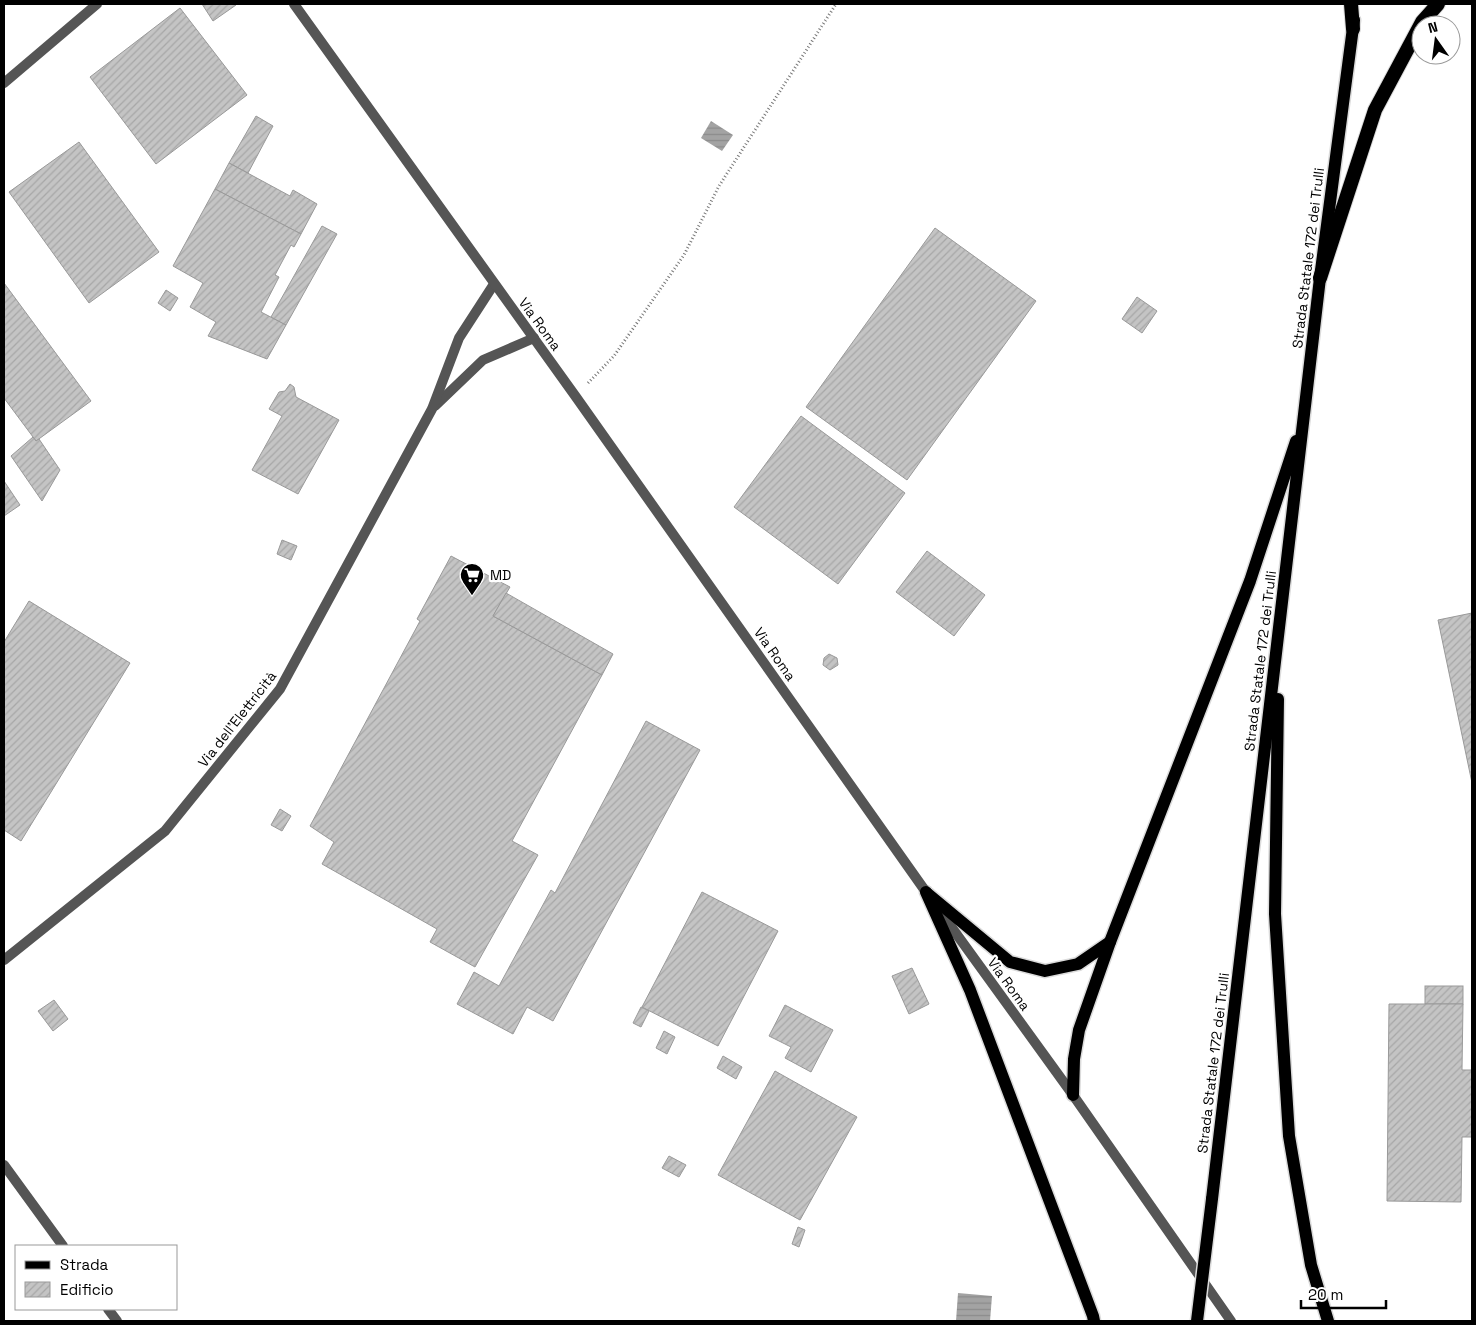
<svg xmlns="http://www.w3.org/2000/svg" width="1476" height="1325" font-family="'Space Grotesk',sans-serif">
	<style>
		.water { fill: url(#water-rules) }
		.building { fill: url(#building-hatch); stroke: #999 }
		.lines { fill: none; stroke-linecap: round; stroke-linejoin: round }
		.primary-casing { stroke: #dbdbdb; stroke-width: 15 }
		.trunk-casing { stroke: #dbdbdb; stroke-width: 16 }
		.path { stroke: #777; stroke-width: 3; stroke-dasharray: 1 2.5; stroke-linecap: butt }
		.minor { stroke: #555; stroke-width: 10 }
		.tertiary { stroke: #555; stroke-width: 10 }
		.primary { stroke: #000; stroke-width: 12 }
		.trunk { stroke: #000; stroke-width: 14 }
		.primary-bridge-casing { stroke: #dbdbdb; stroke-width: 15; stroke-linecap: butt }
		.primary-bridge { stroke: #000; stroke-width: 12 }
		.labels { text-anchor: middle; dominant-baseline: central; stroke-width: 4.5; stroke-linejoin: round; paint-order: stroke }
		.street-label { font-size: 14px; fill: #000; stroke: #fff }
		.poi-label { font-size: 14px; fill: #000; stroke: #fff; text-anchor: start }
	</style>
	<defs>
		<pattern id="water-rules" width="6" height="5" patternUnits="userSpaceOnUse" patternTransform="scale(1.25)"><rect width="6" height="5" fill="#a3a3a3"/><path d="M0 2.5h6" fill="none" stroke="#8b8b8b"/></pattern>
		<pattern id="building-hatch" width="6" height="6" patternUnits="userSpaceOnUse" patternTransform="scale(1.25)"><rect width="6" height="6" fill="#c4c4c4"/><path d="M-1 1l2-2M0 6l6-6M5 7l2-2" fill="none" stroke="#a7a7a7"/></pattern>
	</defs>
	<rect width="100%" height="100%" fill="#fff"/>
	<!-- water -->
	<g class="water">
		<path d="M711,121L733,135L722,151L701,138Z"/>
		<path d="M958,1293L992,1296L990,1321H956Z"/>
	</g>
	<!-- building -->
	<g class="building">
		<path d="M202,4H236V5L213,21Z"/>
		<path d="M180,8L247,95L156,164L90,77Z"/>
		<path d="M256,116L273,126L248,173L229,163Z"/>
		<path d="M79,142L159,252L89,303L9,192Z"/>
		<path d="M229,163L290,196L293,190L317,204L301,234L215,189Z"/>
		<path d="M215,189L301,234L294,247L291,245L275,275L279,277L261,312L286,325L267,359L208,336L216,322L190,307L203,283L173,266Z"/>
		<path d="M322,226L337,234L286,325L271,317Z"/>
		<path d="M935,228L1036,301L907,480L806,407Z"/>
		<path d="M4,283L91,401L36,441L4,398Z"/>
		<path d="M166,290L178,298L170,311L158,303Z"/>
		<path d="M1137,297L1157,311L1142,333L1122,319Z"/>
		<path d="M290,384L294,387L296,397L339,420L298,494L252,470L282,416L269,409L279,392L285,391Z"/>
		<path d="M801,416L905,493L838,584L734,507Z"/>
		<path d="M33,437L36,441L39,439L60,470L42,501L11,456Z"/>
		<path d="M4,481L20,505L4,516Z"/>
		<path d="M282,540L297,546L291,560L277,554Z"/>
		<path d="M927,551L985,595L954,636L896,592Z"/>
		<path d="M451,556L510,587L493,616L602,675L512,841L538,855L475,967L430,942L437,929L322,864L334,842L310,826L420,621L417,619Z"/>
		<path d="M506,593L613,654L602,675L493,616Z"/>
		<path d="M29,601L130,663L21,841L4,830V642Z"/>
		<path d="M1472,613V783L1438,620Z"/>
		<path d="M829,654L837,658L838,665L830,670L823,665L824,658Z"/>
		<path d="M646,721L700,750L553,1021L527,1007L513,1034L457,1004L474,972L499,986L551,890L555,893Z"/>
		<path d="M280,809L291,816L282,831L271,825Z"/>
		<path d="M702,892L778,931L718,1046L642,1007Z"/>
		<path d="M912,968L929,1004L909,1014L892,976Z"/>
		<rect x="1425" y="986" width="38" height="18"/>
		<path d="M54,1000L68,1019L53,1031L38,1011Z"/>
		<path d="M1389,1004H1463L1462,1070H1472V1137H1462L1461,1202L1387,1201Z"/>
		<path d="M785,1005L833,1030L811,1072L785,1058L791,1047L769,1036Z"/>
		<path d="M641,1007L649,1011L641,1027L633,1023Z"/>
		<path d="M664,1031L675,1037L667,1054L656,1048Z"/>
		<path d="M723,1056L742,1067L736,1079L717,1068Z"/>
		<path d="M775,1071L857,1117L800,1220L718,1175Z"/>
		<path d="M669,1156L686,1165L679,1177L662,1168Z"/>
		<path d="M798,1227L805,1230L799,1247L792,1244Z"/>
	</g>
	<g class="lines">
		<!-- primary casing -->
		<g class="primary-casing">
			<g id="primary">
				<path d="M1278,699L1275,914L1289,1136L1311,1265L1328,1321"/>
				<path d="M926,892L970,990L1093,1316L1094,1321"/>
				<path d="M928,894L1010,962L1045,971L1078,964L1110,942"/>
				<path d="M1073,1095L1074,1059L1079,1030L1110,942L1250,581L1296,441"/>
				<path d="M1212,1199L1320,278L1354,20"/>
			</g>
		</g>
		<!-- trunk casing -->
		<g class="trunk-casing">
			<g id="trunk">
				<path d="M1351,4L1353,29"/>
				<path d="M1320,278L1375,110L1422,22L1438,4"/>
			</g>
		</g>
		<!-- path -->
		<path class="path" d="M588,383L614,356L684,255L719,186L836,4"/>
		<!-- minor -->
		<g class="minor">
			<path d="M4,83L97,4"/>
			<path d="M435,406L483,360L534,338"/>
			<path d="M4,960L165,831L280,689L432,409L459,338L494,284"/>
			<path d="M4,1165L63,1246"/>
			<path d="M108,1309L117,1321"/>
		</g>
		<!-- tertiary -->
		<path class="tertiary" d="M294,4L576,397L926,892L1073,1095L1231,1321"/>
		<!-- primary -->
		<use href="#primary" class="primary"/>
		<!-- trunk -->
		<use href="#trunk" class="trunk"/>
		<!-- primary-bridge casing -->
		<g class="primary-bridge-casing">
			<path id="primary-bridge" d="M1197,1321L1212,1199"/>
		</g>
		<!-- primary-bridge -->
		<use href="#primary-bridge" class="primary-bridge"/>
	</g>
	<!-- icons -->
	<defs>
		<g id="supermarket-pin" transform="scale(1.25)"><path d="M0 17L-7.5 6A9.5 9.5 0 1 1 7.5 6Z" fill="#000" stroke="#fff"/><path d="M-6-5.5h2.5l.6 2H6L4.5 2H-2.5L-4.4-4H-6ZM-1.5 3.2a1.3 1.3 0 1 0 .1 0ZM3 3.2a1.3 1.3 0 1 0 .1 0Z" fill="#fff"/></g>
	</defs>
	<g fill-rule="evenodd">
		<use href="#supermarket-pin" x="472" y="575"/>
	</g>
	<g class="labels">
		<!-- street labels -->
		<g class="street-label">
			<text transform="translate(1308 258) rotate(-83)">Strada Statale 172 dei Trulli</text>
			<text transform="translate(540 324) rotate(54)">Via Roma</text>
			<text transform="translate(775 654) rotate(55)">Via Roma</text>
			<text transform="translate(1260 661) rotate(-83)">Strada Statale 172 dei Trulli</text>
			<text transform="translate(237 719) rotate(-52)">Via dell'Elettricità</text>
			<text transform="translate(1009 984) rotate(54)">Via Roma</text>
			<text transform="translate(1213 1063) rotate(-83)">Strada Statale 172 dei Trulli</text>
		</g>
		<!-- poi labels -->
		<g class="poi-label">
			<text x="490" y="575">MD</text>
		</g>
	</g>
	<!-- border -->
	<rect width="1476" height="1325" fill="none" stroke="#000000" stroke-width="10"/>
	<!-- legend -->
	<rect x="15" y="1245" width="162" height="65" fill="#ffffff" stroke="#999999"/>
	<rect x="25" y="1261" width="25" height="8" fill="#000000" stroke="#999999"/>
	<text x="60" y="1270" font-size="15" fill="#000000">Strada</text>
	<rect x="25" y="1282" width="25" height="15" fill="url(#building-hatch)" stroke="#999999"/>
	<text x="60" y="1295" font-size="15" fill="#000000">Edificio</text>
	<!-- north arrow -->
	<g transform="translate(1436 40) rotate(346)"><circle r="24" fill="#ffffff" stroke="#999999"/>
	<path d="M0-4L9 19L0 12L-9 19Z" fill="#000000"/>
	<text y="-8" font-size="14" font-weight="bold" text-anchor="middle" fill="#000000">N</text>
	</g>
	<!-- scale -->
	<path d="M1301 1300v8h85v-8" fill="none" stroke="#000000" stroke-width="2.5"/>
	<text x="1308" y="1300" font-size="15" fill="#000000" stroke="#ffffff" stroke-width="4" paint-order="stroke">20 m</text>
</svg>
